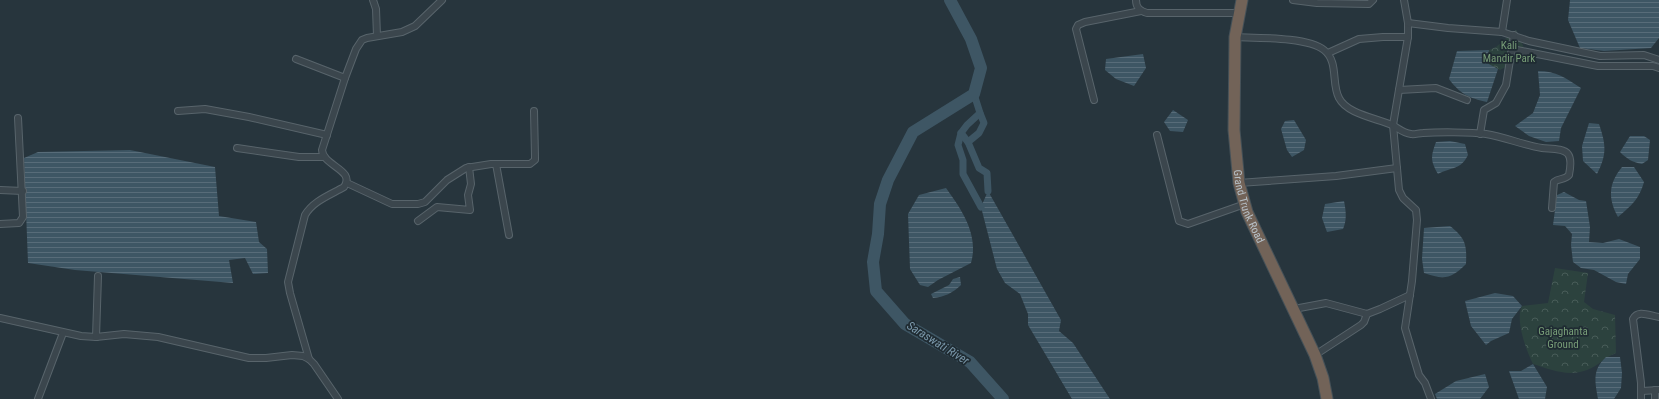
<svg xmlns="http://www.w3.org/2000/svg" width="1659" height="399" font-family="'Roboto Condensed',sans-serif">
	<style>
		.park { fill: url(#park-crowns) }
		.water { fill: url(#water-rules) }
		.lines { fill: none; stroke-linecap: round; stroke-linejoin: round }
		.canal { stroke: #3e5664; stroke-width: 7 }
		.river { stroke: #3e5664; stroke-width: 12 }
		.street-casing { stroke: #58646b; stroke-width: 8 }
		.highway-casing { stroke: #455158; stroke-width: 13 }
		.street { stroke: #3b464d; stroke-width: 6 }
		.highway { stroke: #726358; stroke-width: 11 }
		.labels { text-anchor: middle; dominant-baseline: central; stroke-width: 3.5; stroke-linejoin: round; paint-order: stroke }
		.park-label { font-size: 11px; fill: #779c77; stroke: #1f2b32 }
		.street-label { font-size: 11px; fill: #b7c1c8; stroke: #1f2b32 }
		.water-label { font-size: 12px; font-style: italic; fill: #7a97a9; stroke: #1f2b32 }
	</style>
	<defs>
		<pattern id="park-crowns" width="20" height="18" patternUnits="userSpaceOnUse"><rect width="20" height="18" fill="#2c423e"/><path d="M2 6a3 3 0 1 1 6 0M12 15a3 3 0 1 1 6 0" fill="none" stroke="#485c58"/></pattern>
		<pattern id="water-rules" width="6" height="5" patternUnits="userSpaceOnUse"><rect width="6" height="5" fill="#3e5664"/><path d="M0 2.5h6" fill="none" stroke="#586c79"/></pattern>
	</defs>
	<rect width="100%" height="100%" fill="#27353d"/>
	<!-- park -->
	<g class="park">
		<path d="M1516,30L1524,48L1519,60L1500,70L1487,63L1489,50L1496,47Z"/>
		<path d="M1555,268L1588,273L1584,302L1593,309L1615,315L1616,353C1605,357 1598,366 1587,370C1568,377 1552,370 1533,364C1526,350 1515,320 1522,306L1548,303Z"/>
	</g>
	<!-- water -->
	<g class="water">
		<path d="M1570,0H1659V38L1651,48L1604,51L1580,48L1568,20Z"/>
		<path d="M1489,50L1487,63L1498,69L1487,102C1469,98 1460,94 1449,79L1457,51Z"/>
		<path d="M1143,54L1146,68L1134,86L1116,79L1105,70L1106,59Z"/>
		<path d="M1538,71C1556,71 1566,78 1581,88L1561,128L1559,141L1546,142L1529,136L1515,126L1533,113L1540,95Z"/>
		<path d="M1173,110L1188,120L1183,132L1170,131L1164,122Z"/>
		<path d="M1294,120L1306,140L1304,150L1292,157L1287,150L1281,129L1285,121Z"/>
		<path d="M1589,123L1599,124C1606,145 1607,154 1597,174L1583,161L1582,146Z"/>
		<path d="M1630,136H1644L1650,140L1648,160L1642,164C1632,162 1627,159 1620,152Z"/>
		<path d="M1450,141L1465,144L1468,155C1461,170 1451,167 1438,174C1430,160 1431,156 1436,142Z"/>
		<path d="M130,150L215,167L219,216L256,222L259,242L267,249L268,273L253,274L245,258L229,260L233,283L75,270L28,263L24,158L38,152Z"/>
		<path d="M1622,167H1634L1644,182C1639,199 1632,205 1618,217C1608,199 1608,184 1622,167Z"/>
		<path d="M946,188C962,210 979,235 971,263L938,280L928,287L920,285L910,269L908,214L919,195Z"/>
		<path d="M988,191L1061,320L1059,331L1073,343L1110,399H1072L1028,325V314L1020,294L1005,283L997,269L981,207Z"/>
		<path d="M1564,192L1579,200L1586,201L1590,227L1589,242L1603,243L1619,239L1640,247V259L1628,274L1626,284L1616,282L1594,270L1581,268L1573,262L1571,245L1572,234L1565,226L1553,225L1557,195Z"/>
		<path d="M1344,201C1346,211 1347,220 1343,229L1327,232L1322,218L1325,204Z"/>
		<path d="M1450,226C1465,238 1467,244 1466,264C1451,279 1444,280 1424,273L1422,259L1424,228Z"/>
		<path d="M960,277L961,285C953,293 944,297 933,298L931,294L949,285L953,279Z"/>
		<path d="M1495,293L1513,296L1522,306L1512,319L1509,333L1491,341L1486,345L1471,326L1465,301Z"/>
		<path d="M1606,357H1620L1622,373L1621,388L1614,399H1598C1595,381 1592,370 1606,357Z"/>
		<path d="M1533,364L1547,387L1545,399H1519L1509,371H1521Z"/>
		<path d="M1485,374L1489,387L1480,399H1437L1435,394L1456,381Z"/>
	</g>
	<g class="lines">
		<!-- canal -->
		<g class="canal">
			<path d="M974,94L980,113L967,125L961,133L958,145L963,160V174L981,207"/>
			<path d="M961,133L968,142L979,168L987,173L988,191"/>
			<path d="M968,142L979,133L984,123L980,113"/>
		</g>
		<!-- river -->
		<path class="river" d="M950,0L971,39L981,68L974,94L913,132L888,180L880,204L878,234L873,262L876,291L905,324L970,362L1003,399"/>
		<!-- street casing -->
		<g class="street-casing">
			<g id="street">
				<path d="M373,0L376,9L377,36"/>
				<path d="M1136,0C1136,8 1140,11 1147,13H1238"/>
				<path d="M1293,0L1317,3L1369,4L1373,0"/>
				<path d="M1404,0L1408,23V37L1393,125L1399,190L1403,198L1416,210L1417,220L1412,281L1405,328L1419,375L1425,383L1431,399"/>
				<path d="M1408,23L1448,28L1502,32L1529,41L1600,56L1644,55L1659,60"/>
				<path d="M1502,32L1507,0"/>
				<path d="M1235,37C1257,38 1308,37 1324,50C1339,62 1331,83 1339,98C1347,114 1376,118 1392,125C1398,128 1403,133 1411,134C1414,135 1419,133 1423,133C1439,132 1470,132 1486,134C1505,137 1523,145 1542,148C1549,149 1564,148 1568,154C1572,159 1570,170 1569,175C1565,180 1559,178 1554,182L1552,208"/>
				<path d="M1512,49L1598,66H1653L1659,68"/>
				<path d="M1328,53L1359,39L1383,37H1408"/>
				<path d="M296,59L345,78"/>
				<path d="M1399,90L1436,88L1467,100"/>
				<path d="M1094,100L1076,29L1078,25L1085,22L1141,11"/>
				<path d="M178,111L205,109L249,117L327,135"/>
				<path d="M1480,134L1484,110L1496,103L1506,85L1514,35"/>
				<path d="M1157,135L1179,221L1188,224L1245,204"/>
				<path d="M237,148L299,157H324"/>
				<path d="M496,164L509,235"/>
				<path d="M347,183L392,204H418L425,202L447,180L466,168L491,164H530L535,160V157L534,111"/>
				<path d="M1239,183L1336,176L1397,168"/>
				<path d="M0,190L23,191"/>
				<path d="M418,221L437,207L470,210L468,195L471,184L469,167"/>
				<path d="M0,224L19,223L23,217L18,118"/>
				<path d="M1294,309L1326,303L1367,314L1380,309L1410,295"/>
				<path d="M0,318L81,336L96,337L124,334L158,337L249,358H266L292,355L303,356L309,359L314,364L338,399"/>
				<path d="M96,337L98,276"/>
				<path d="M1315,355L1361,325L1364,322L1367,314"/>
				<path d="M309,359L290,293L288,282L305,215C313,201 330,195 344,187C356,170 323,166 322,150L345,78L356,49L362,40L367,38L402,32L415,26L442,0"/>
				<path d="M1655,390V399"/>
				<path d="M1642,391L1659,390"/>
				<path d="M38,399L63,333"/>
				<path d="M1641,399V383L1633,319C1638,309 1650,316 1659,317"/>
			</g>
		</g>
		<!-- highway casing -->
		<g class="highway-casing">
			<g id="highway">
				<path id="s1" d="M1242,0L1235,37L1234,130L1239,183L1247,212L1315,355L1323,378L1327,399"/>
			</g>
		</g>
		<!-- street -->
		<use href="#street" class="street"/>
		<!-- highway -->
		<use href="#highway" class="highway"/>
	</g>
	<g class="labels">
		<!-- park labels -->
		<g class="park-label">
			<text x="1509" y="45">Kali<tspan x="1509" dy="13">Mandir Park</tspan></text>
			<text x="1563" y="331">Gajaghanta<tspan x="1563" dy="13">Ground</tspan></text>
		</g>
		<!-- street labels -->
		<g class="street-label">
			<text stroke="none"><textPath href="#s1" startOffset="209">Grand Trunk Road</textPath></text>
		</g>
		<!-- water labels -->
		<g class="water-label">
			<text transform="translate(938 343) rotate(32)">Saraswati River</text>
		</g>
	</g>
</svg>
